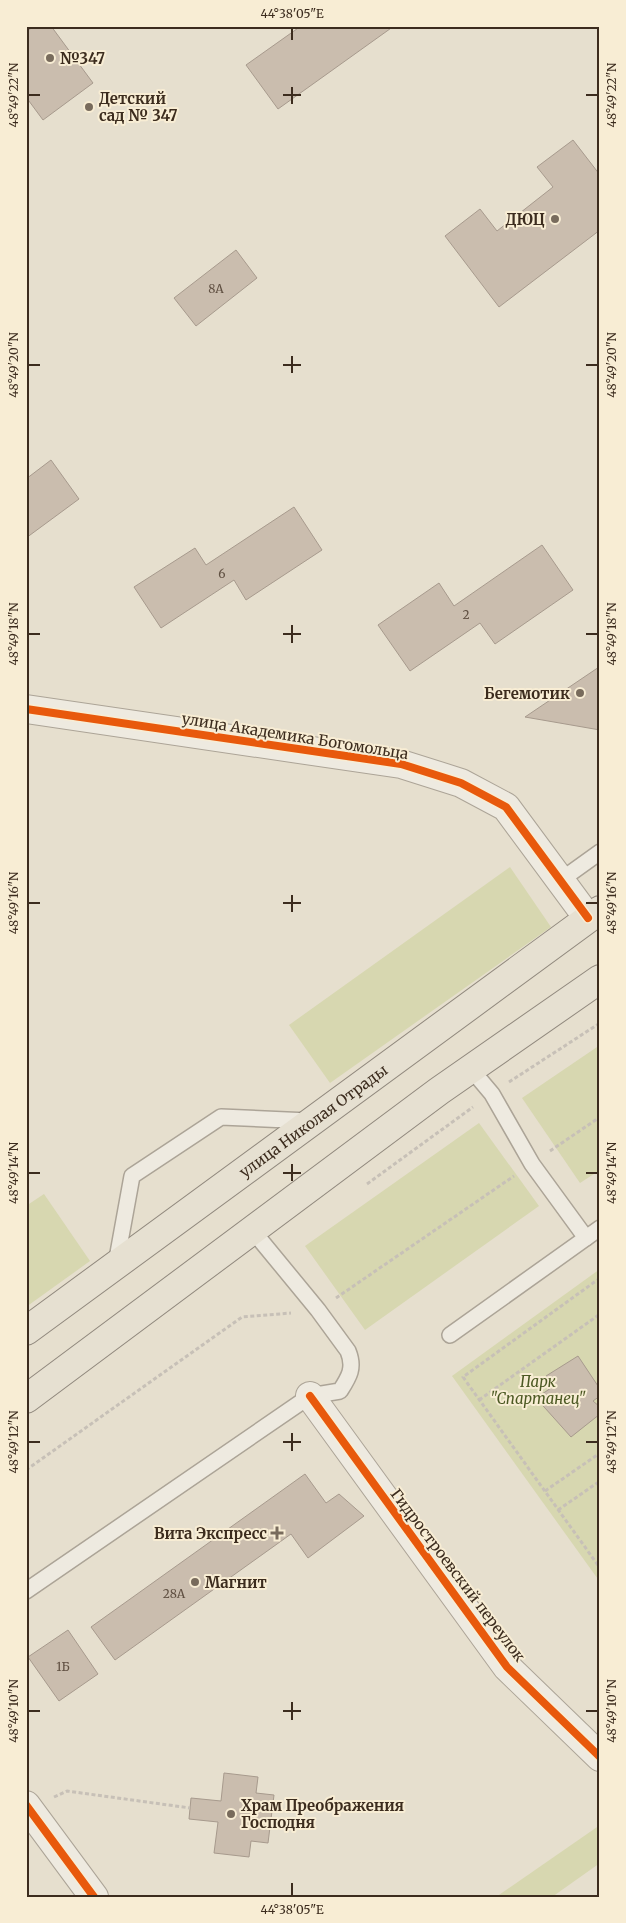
<svg xmlns="http://www.w3.org/2000/svg" width="626" height="1923" font-family="Merriweather,serif">
	<style>
		.green { fill: #d7d7b0 }
		.building { fill: #cabdae; stroke: #a79a8d }
		.lines { fill: none; stroke-linecap: round; stroke-linejoin: round }
		.service-casing { stroke: #aca497; stroke-width: 18 }
		.minor-casing { stroke: #aca497; stroke-width: 30 }
		.primary-casing { stroke: #91897e; stroke-width: 30 }
		.path { stroke: #c7c0b7; stroke-width: 3; stroke-dasharray: 4 2.5; stroke-linecap: butt }
		.service { stroke: #eeeae0; stroke-width: 15 }
		.minor { stroke: #eeeae0; stroke-width: 28 }
		.primary { stroke: #e6e0d1; stroke-width: 28 }
		.cycleway-casing { stroke: #f8edd4; stroke-width: 11 }
		.cycleway { stroke: #e8590c; stroke-width: 8 }
		.ticks { fill: none; stroke: #3c2c1e; stroke-width: 2 }
		.poi-dot { fill: #786b5c; stroke: #f8edd4; stroke-width: 2 }
		.labels { text-anchor: middle; dominant-baseline: central; stroke-width: 4; stroke-linejoin: round; paint-order: stroke }
		.number-label { font-size: 12px; fill: #605042 }
		.poi-label { font-size: 15px; font-weight: bold; fill: #3c2c1e; stroke: #f8edd4; text-anchor: start }
		.street-label { font-size: 15px; fill: #3c2c1e; stroke: #f8edd4 }
		.park-label { font-size: 15px; font-style: italic; fill: #4c5923; stroke: #f8edd4 }
		.neatline { fill: none; stroke: #3c2c1e; stroke-width: 2 }
		.ticks-label { font-size: 12px; text-anchor: middle; fill: #3c2c1e }
	</style>
	<rect width="100%" height="100%" fill="#e6dfce"/>
	<!-- green -->
	<g class="green">
		<path d="M510,867L551,927L330,1083L289,1025Z"/>
		<path d="M600,1045V1170L580,1183L522,1098Z"/>
		<path d="M479,1123L539,1206L365,1330L305,1246Z"/>
		<path d="M44,1194L90,1261L26,1307V1206Z"/>
		<path d="M600,1269V1582L452,1376Z"/>
		<path d="M600,1825V1863L552,1897H496Z"/>
	</g>
	<!-- building -->
	<g class="building">
		<path d="M34,26H51L93,83L43,120L26,97V32Z"/>
		<path d="M301,26H394L278,109L246,65Z"/>
		<path d="M573,140L600,175V230L499,307L445,236L480,209L497,231L553,187L537,167Z"/>
		<path d="M236,250L257,278L196,326L174,298Z"/>
		<path d="M51,460L79,499L26,538V479Z"/>
		<path d="M294,507L322,550L246,600L234,580L161,628L134,587L195,548L206,565Z"/>
		<path d="M542,545L573,590L495,644L480,623L410,671L378,625L439,583L454,606Z"/>
		<path d="M599,667L600,730L525,717Z"/>
		<path d="M578,1356L600,1389V1396L593,1401L600,1407V1414L571,1437L536,1398L554,1386L546,1376Z"/>
		<path d="M305,1474L326,1503L339,1494L364,1516L308,1558L291,1534L115,1660L91,1627Z"/>
		<path d="M68,1630L98,1674L59,1701L28,1657Z"/>
		<path d="M224,1773L258,1777L256,1793L274,1795L268,1843L251,1841L249,1857L214,1853L218,1822L189,1819L191,1798L221,1801Z"/>
	</g>
	<g class="lines">
		<!-- service casing -->
		<g class="service-casing">
			<g id="service">
				<path d="M561,880L600,852"/>
				<path d="M471,1069L492,1094L532,1164L586,1238L600,1228"/>
				<path d="M116,1264L132,1176L221,1117L309,1121"/>
				<path d="M450,1335L586,1238"/>
				<path d="M26,1591L310,1396L340,1391C349,1377 355,1368 348,1351L318,1310L253,1231"/>
			</g>
		</g>
		<!-- minor casing -->
		<g class="minor-casing">
			<g id="minor">
				<path d="M26,709L401,764L461,783L506,807L588,918"/>
				<path d="M310,1396L507,1667L600,1757"/>
				<path d="M26,1805L94,1897"/>
			</g>
		</g>
		<!-- primary casing -->
		<g class="primary-casing">
			<g id="primary">
				<path id="s1" d="M26,1331L600,910"/>
				<path d="M26,1399L439,1091L600,979"/>
			</g>
		</g>
		<!-- path -->
		<g class="path">
			<path d="M509,1082L600,1023"/>
			<path d="M550,1151L600,1117"/>
			<path d="M367,1184L473,1107"/>
			<path d="M600,1278L463,1377L600,1568"/>
			<path d="M336,1298L514,1176"/>
			<path d="M479,1400L600,1314"/>
			<path d="M26,1470L242,1317L291,1313"/>
			<path d="M545,1491L600,1453"/>
			<path d="M558,1510L600,1481"/>
			<path d="M54,1797L67,1791L190,1808"/>
		</g>
		<!-- service -->
		<use href="#service" class="service"/>
		<!-- minor -->
		<use href="#minor" class="minor"/>
		<!-- primary -->
		<use href="#primary" class="primary"/>
		<!-- cycleway casing -->
		<g class="cycleway-casing">
			<g id="cycleway">
				<path d="M26,709L401,764L461,783L506,807L588,918"/>
				<path d="M310,1396L507,1667L600,1757"/>
				<path d="M26,1805L94,1897"/>
			</g>
		</g>
		<!-- cycleway -->
		<use href="#cycleway" class="cycleway"/>
	</g>
	<!-- ticks -->
	<path class="ticks" d="M292,28V40M292,87V104M28,95H40M283,95H301M586,95H598M292,356V373M28,365H40M283,365H301M586,365H598M292,625V643M28,634H40M283,634H301M586,634H598M292,895V912M28,903H40M283,903H301M586,903H598M292,1164V1181M28,1173H40M283,1173H301M586,1173H598M292,1433V1451M28,1442H40M283,1442H301M586,1442H598M292,1702V1720M28,1711H40M283,1711H301M586,1711H598M292,1883V1896"/>
	<!-- markers -->
	<g class="poi-dot">
		<circle cx="50" cy="58" r="5"/>
		<circle cx="89" cy="107" r="5"/>
		<circle cx="555" cy="219" r="5"/>
		<circle cx="580" cy="693" r="5"/>
		<path d="M274.5 1525.5h5v5h5v5h-5v5h-5v-5h-5v-5h5z"/>
		<circle cx="195" cy="1582" r="5"/>
		<circle cx="231" cy="1814" r="5"/>
	</g>
	<g class="labels">
		<!-- number labels -->
		<g class="number-label">
			<text x="216" y="288">8А</text>
			<text x="222" y="573">6</text>
			<text x="466" y="614">2</text>
			<text x="174" y="1593">28А</text>
			<text x="63" y="1666">1Б</text>
		</g>
		<!-- poi labels -->
		<g class="poi-label">
			<text x="60" y="58">№347</text>
			<text x="99" y="98">Детский<tspan x="99" dy="17">сад № 347</tspan></text>
			<text x="545" y="219" text-anchor="end">ДЮЦ</text>
			<text x="570" y="693" text-anchor="end">Бегемотик</text>
			<text x="267" y="1533" text-anchor="end">Вита Экспресс</text>
			<text x="205" y="1582">Магнит</text>
			<text x="241" y="1805">Храм Преображения<tspan x="241" dy="17">Господня</tspan></text>
		</g>
		<!-- street labels -->
		<g class="street-label">
			<text transform="translate(295 736) rotate(9)">улица Академика Богомольца</text>
			<text stroke="none"><textPath href="#s1" startOffset="356">улица Николая Отрады</textPath></text>
			<text transform="translate(458 1575) rotate(53)">Гидростроевский переулок</text>
		</g>
		<!-- park labels -->
		<g class="park-label">
			<text x="538" y="1381">Парк<tspan x="538" dy="17">"Спартанец"</tspan></text>
		</g>
	</g>
	<!-- border -->
	<rect width="626" height="1923" fill="none" stroke="#f8edd4" stroke-width="55"/>
	<rect x="28" y="28" width="570" height="1868" class="neatline"/>
	<g class="ticks-label">
		<text x="292" y="18">44°38'05"E</text>
		<text transform="translate(14 95) rotate(-90)" y="4">48°49'22"N</text>
		<text transform="translate(612 95) rotate(-90)" y="4">48°49'22"N</text>
		<text transform="translate(14 365) rotate(-90)" y="4">48°49'20"N</text>
		<text transform="translate(612 365) rotate(-90)" y="4">48°49'20"N</text>
		<text transform="translate(14 634) rotate(-90)" y="4">48°49'18"N</text>
		<text transform="translate(612 634) rotate(-90)" y="4">48°49'18"N</text>
		<text transform="translate(14 903) rotate(-90)" y="4">48°49'16"N</text>
		<text transform="translate(612 903) rotate(-90)" y="4">48°49'16"N</text>
		<text transform="translate(14 1173) rotate(-90)" y="4">48°49'14"N</text>
		<text transform="translate(612 1173) rotate(-90)" y="4">48°49'14"N</text>
		<text transform="translate(14 1442) rotate(-90)" y="4">48°49'12"N</text>
		<text transform="translate(612 1442) rotate(-90)" y="4">48°49'12"N</text>
		<text transform="translate(14 1711) rotate(-90)" y="4">48°49'10"N</text>
		<text transform="translate(612 1711) rotate(-90)" y="4">48°49'10"N</text>
		<text x="292" y="1914">44°38'05"E</text>
	</g>
</svg>
